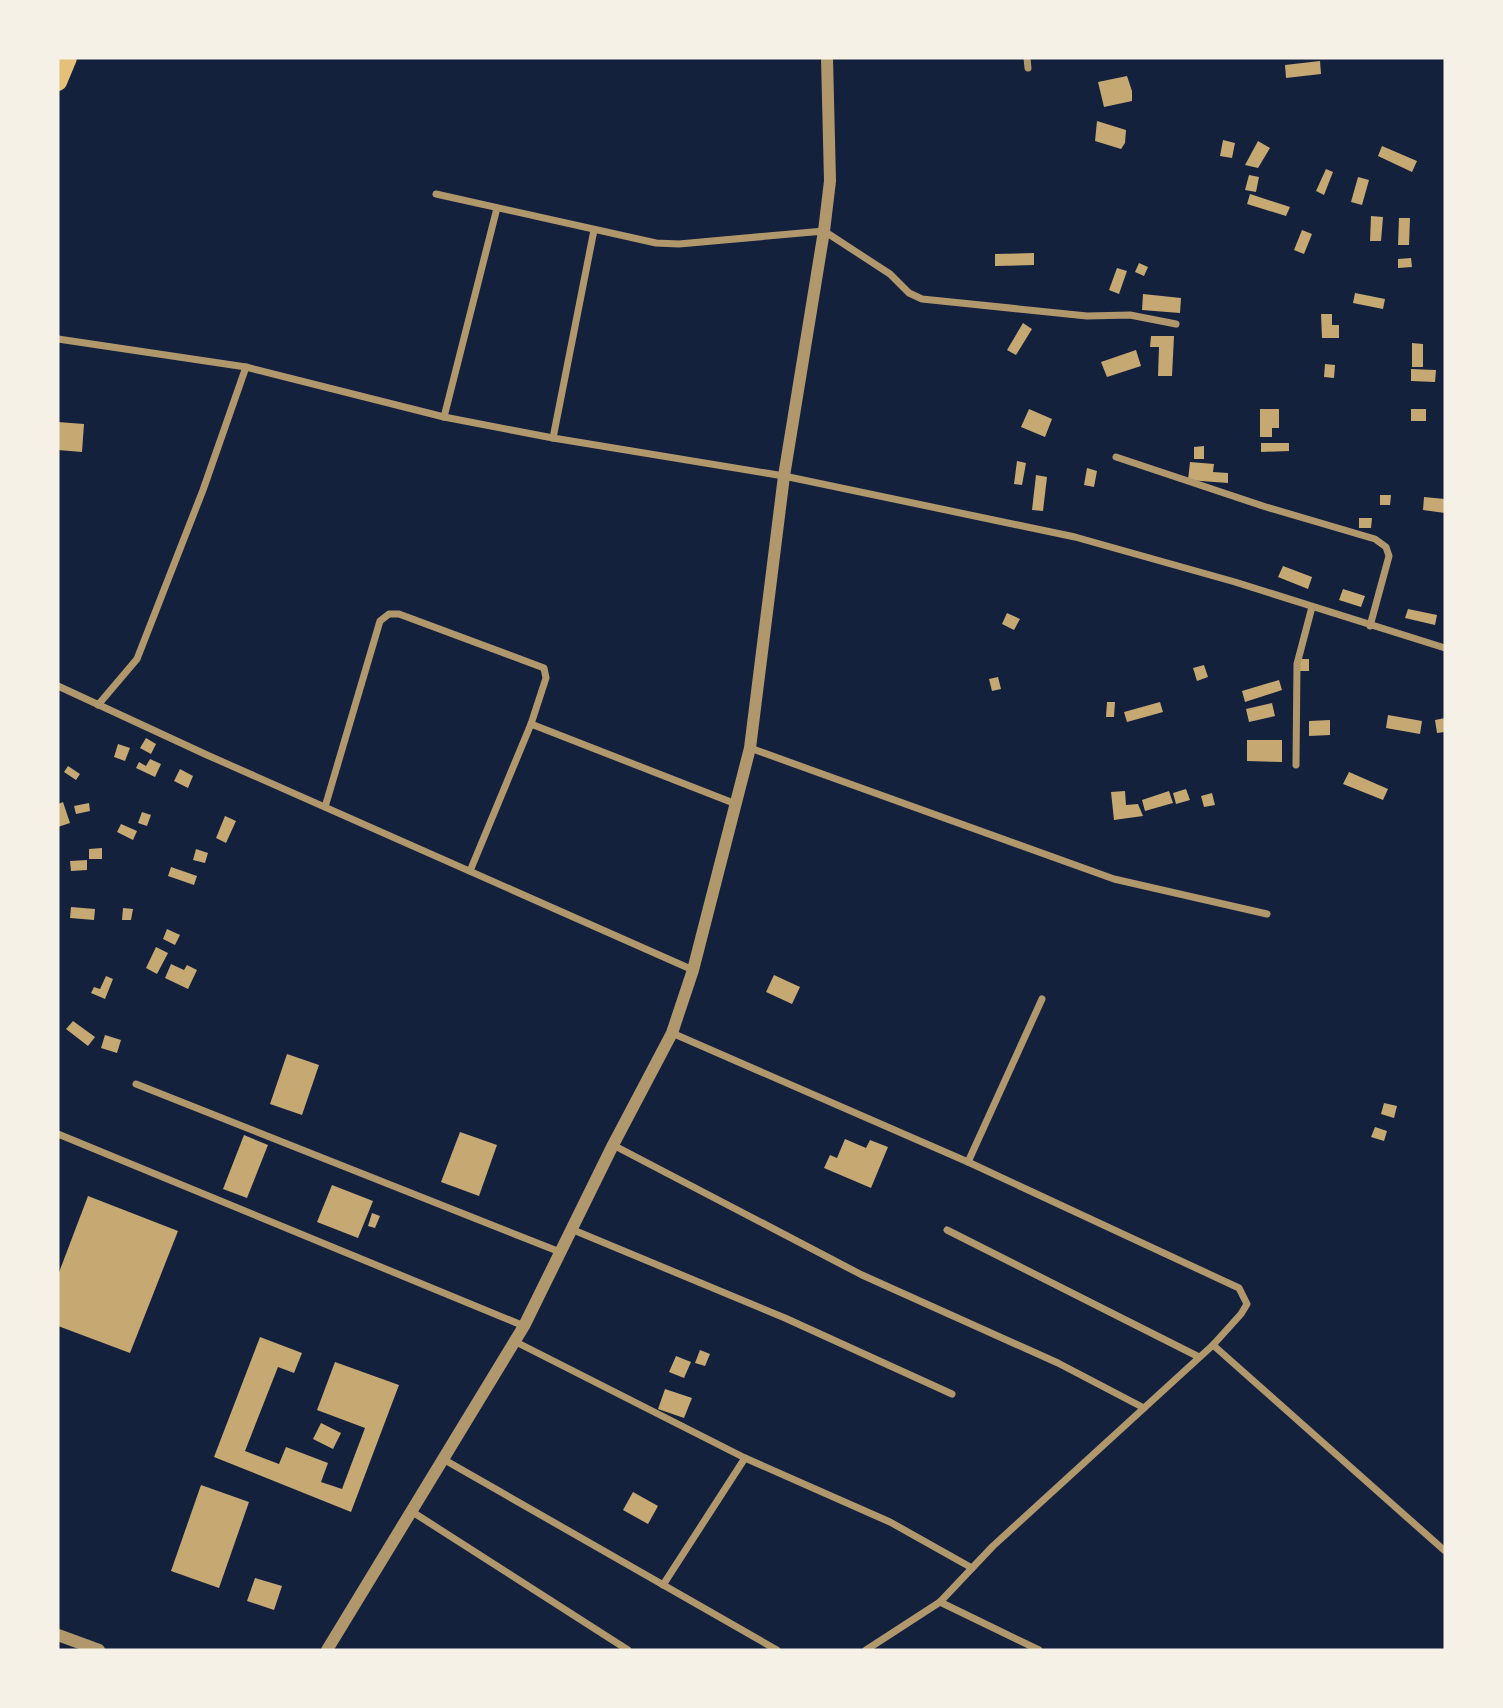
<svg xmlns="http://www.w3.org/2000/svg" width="1503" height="1708" font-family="Literata,serif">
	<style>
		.building { fill: #c6a872 }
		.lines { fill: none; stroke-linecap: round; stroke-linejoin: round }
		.minor { stroke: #b1986c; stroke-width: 7 }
		.tertiary { stroke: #b1986c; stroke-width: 12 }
		.primary { stroke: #e5c07b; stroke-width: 18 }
	</style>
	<rect width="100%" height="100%" fill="#14213d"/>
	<!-- building -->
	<g class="building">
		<path d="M1320,61L1321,74L1286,78L1285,65Z"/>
		<path d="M1127,76L1132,91V101L1104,107L1098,82Z"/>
		<path d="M1097,121L1126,130L1125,143L1121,149L1095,141Z"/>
		<path d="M1223,140L1235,143L1232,158L1220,156Z"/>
		<path d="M1258,141L1270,148L1258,168L1245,165Z"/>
		<path d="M1382,146L1417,161L1412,172L1378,156Z"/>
		<path d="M1326,169L1333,172L1324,195L1316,191Z"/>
		<path d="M1249,175L1259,177L1256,192L1245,190Z"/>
		<path d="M1358,177L1369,180L1362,205L1351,202Z"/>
		<path d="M1250,194L1290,207L1286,216L1247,204Z"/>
		<path d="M1371,216L1383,217L1381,241H1370Z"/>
		<path d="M1399,218H1410L1409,245H1398Z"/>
		<path d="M1302,230L1312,234L1304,254L1294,250Z"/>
		<path d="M1034,253V265L995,266V254Z"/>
		<path d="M1411,258L1412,267L1398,268V259Z"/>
		<path d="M1139,263L1148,267L1144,276L1135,272Z"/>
		<path d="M1117,268L1127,271L1119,294L1109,290Z"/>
		<path d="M1355,293L1385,299L1383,309L1353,303Z"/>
		<path d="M1143,294L1181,298L1180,313L1142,310Z"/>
		<path d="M1321,314H1332V325H1339V338H1322Z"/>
		<path d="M1023,323L1032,329L1016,355L1007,350Z"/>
		<path d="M1151,336H1174L1172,376H1158L1159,347H1150Z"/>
		<path d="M1412,343L1423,344V367H1412Z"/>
		<path d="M1136,350L1141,366L1107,377L1101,362Z"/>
		<path d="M1325,364L1335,365L1334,378L1324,377Z"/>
		<path d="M1411,369L1436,370L1435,382L1411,381Z"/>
		<path d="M1029,409L1052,419L1045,437L1021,427Z"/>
		<path d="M1260,409H1279V428H1272V437H1260Z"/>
		<rect x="1411" y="409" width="15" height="12"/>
		<path d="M58,422L84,424L82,452L58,450Z"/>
		<path d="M1261,443H1289V451L1261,452Z"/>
		<path d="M1204,446V459H1194V447Z"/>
		<path d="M1017,461L1026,463L1022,485L1014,484Z"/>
		<path d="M1190,462L1214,464L1213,472L1228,473V483L1188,480Z"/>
		<path d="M1087,468L1097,471L1094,487L1084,485Z"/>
		<path d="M1036,475L1047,477L1043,511L1032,510Z"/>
		<path d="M1380,495H1391L1390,505H1380Z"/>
		<path d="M1424,497L1445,499V513L1423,510Z"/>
		<path d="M1359,518H1372L1371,528H1359Z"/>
		<path d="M1283,566L1312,577L1308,589L1278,577Z"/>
		<path d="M1343,589L1365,596L1361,607L1339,600Z"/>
		<path d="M1408,609L1437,615L1435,625L1405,618Z"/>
		<path d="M1007,613L1020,619L1014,630L1002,624Z"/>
		<rect x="1300" y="659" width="9" height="12"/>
		<path d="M1204,665L1208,677L1197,681L1193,668Z"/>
		<path d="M998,677L1001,689L992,691L989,679Z"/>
		<path d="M1279,680L1282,690L1245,702L1242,691Z"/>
		<path d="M1107,702H1115L1114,717H1106Z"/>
		<path d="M1160,702L1163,712L1127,722L1124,712Z"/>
		<path d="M1272,703L1275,716L1249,722L1246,709Z"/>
		<path d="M1388,715L1422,721L1420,734L1386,728Z"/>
		<path d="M1445,718V732L1437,733L1435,720Z"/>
		<path d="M1330,720V735L1309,736V721Z"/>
		<path d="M146,738L156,744L151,754L140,748Z"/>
		<path d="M1247,740H1282V762L1247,761Z"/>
		<path d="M118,744L130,748L125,761L114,757Z"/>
		<path d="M150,759L161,764L155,777L136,768L139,762L146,766Z"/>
		<path d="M68,766L80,774L76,780L64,772Z"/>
		<path d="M180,769L193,776L188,788L174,781Z"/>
		<path d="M1349,772L1388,789L1383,800L1343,784Z"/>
		<path d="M1186,789L1190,800L1176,804L1173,793Z"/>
		<path d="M1125,791L1126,805L1138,804L1143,816L1114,820L1111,792Z"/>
		<path d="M1169,791L1173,803L1145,811L1142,800Z"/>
		<path d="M1212,793L1215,805L1204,807L1201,796Z"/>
		<path d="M63,802L70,823L58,827V804Z"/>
		<path d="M89,803L90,811L76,814L74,806Z"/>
		<path d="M142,812L151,815L147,826L138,823Z"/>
		<path d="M225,816L236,821L226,843L216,838Z"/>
		<path d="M121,824L137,831L133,840L117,832Z"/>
		<path d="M102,848V859H89V849Z"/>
		<path d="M196,849L208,853L205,863L193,860Z"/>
		<path d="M87,860V870L71,871L70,861Z"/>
		<path d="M171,867L197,876L194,885L168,876Z"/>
		<path d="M71,907L95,909L94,920L70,918Z"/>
		<path d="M123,908L133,909L131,920H122Z"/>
		<path d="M167,929L180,935L175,945L163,939Z"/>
		<path d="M156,947L168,953L157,974L146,968Z"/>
		<path d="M171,964L184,970L187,965L197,970L188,989L165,978Z"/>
		<path d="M774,975L800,987L792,1004L766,992Z"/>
		<path d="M106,976L113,979L105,999L91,993L94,987L100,989Z"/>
		<path d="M73,1021L95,1037L88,1046L66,1029Z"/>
		<path d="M105,1035L121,1040L117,1053L101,1048Z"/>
		<path d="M287,1054L319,1065L302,1115L270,1104Z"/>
		<path d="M1384,1103L1397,1106L1394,1118L1381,1114Z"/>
		<path d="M1375,1127L1387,1131L1384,1141L1371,1137Z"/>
		<path d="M460,1132L497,1145L479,1196L441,1182Z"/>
		<path d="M244,1135L268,1145L247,1198L223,1189Z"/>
		<path d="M845,1139L866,1148L870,1140L888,1147L871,1188L824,1168L830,1155L837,1158Z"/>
		<path d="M332,1185L373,1201L358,1238L317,1222Z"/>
		<path d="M88,1196L178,1231L130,1353L58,1326V1275Z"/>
		<path d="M372,1213L380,1216L375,1228L368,1226Z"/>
		<path d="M260,1337L302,1353L294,1373L278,1367L245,1451L279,1464L286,1447L328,1463L321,1482L342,1489L365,1428L317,1410L335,1362L399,1385L351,1512L214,1457Z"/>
		<path d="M700,1350L710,1354L705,1366L695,1363Z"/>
		<path d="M676,1356L691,1362L684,1378L669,1372Z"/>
		<path d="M665,1389L692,1398L684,1418L658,1409Z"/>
		<path d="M321,1423L341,1433L333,1449L313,1439Z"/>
		<path d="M201,1485L249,1502L219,1588L171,1571Z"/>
		<path d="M633,1492L658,1506L648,1524L623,1510Z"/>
		<path d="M255,1578L282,1586L274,1610L247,1601Z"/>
	</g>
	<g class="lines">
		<!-- minor -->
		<g class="minor">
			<path d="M1027,58L1028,68"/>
			<path d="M436,194L656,243L679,244L824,231L890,274L909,293L922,299L1087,316L1130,315L1176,324"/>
			<path d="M58,339L246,367L444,417L553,438L784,476L1075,537L1235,582L1445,648"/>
			<path d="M444,417L497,208"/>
			<path d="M553,438L594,230"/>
			<path d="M1116,457L1266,507L1375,539L1386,547L1389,556L1370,626"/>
			<path d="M58,686L207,755L693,970"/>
			<path d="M98,705L137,659L203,490L246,367"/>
			<path d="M531,724L736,804"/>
			<path d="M750,748L1114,879L1267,914"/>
			<path d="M1296,765L1297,664L1312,607"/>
			<path d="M325,807L380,621L389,614H399L544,668L546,678L531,724L470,871"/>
			<path d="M672,1033L968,1162L1239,1288L1247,1304L1241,1314L1213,1345L993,1546L940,1602L866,1650"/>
			<path d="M136,1084L560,1252"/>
			<path d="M58,1134L524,1326"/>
			<path d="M613,1145L862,1275L1058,1363L1144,1408"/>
			<path d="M968,1162L1042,999"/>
			<path d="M571,1229L785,1318L952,1394"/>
			<path d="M947,1230L1199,1357"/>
			<path d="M514,1341L745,1458L890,1522L972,1568"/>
			<path d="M1213,1345L1445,1551"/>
			<path d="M443,1459L777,1650"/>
			<path d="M411,1511L628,1650"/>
			<path d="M663,1585L745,1458"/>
			<path d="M940,1602L1039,1650"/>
		</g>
		<!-- tertiary -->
		<g class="tertiary">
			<path d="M58,1635L99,1650"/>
			<path d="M327,1650L524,1326L613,1145L672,1033L693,970L750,748L784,476L824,231L830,181L827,58"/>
		</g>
		<!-- primary -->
		<path class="primary" d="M58,82L68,58"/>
	</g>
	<!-- border -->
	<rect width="1503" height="1708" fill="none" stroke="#f6f1e7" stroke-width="119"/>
</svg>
